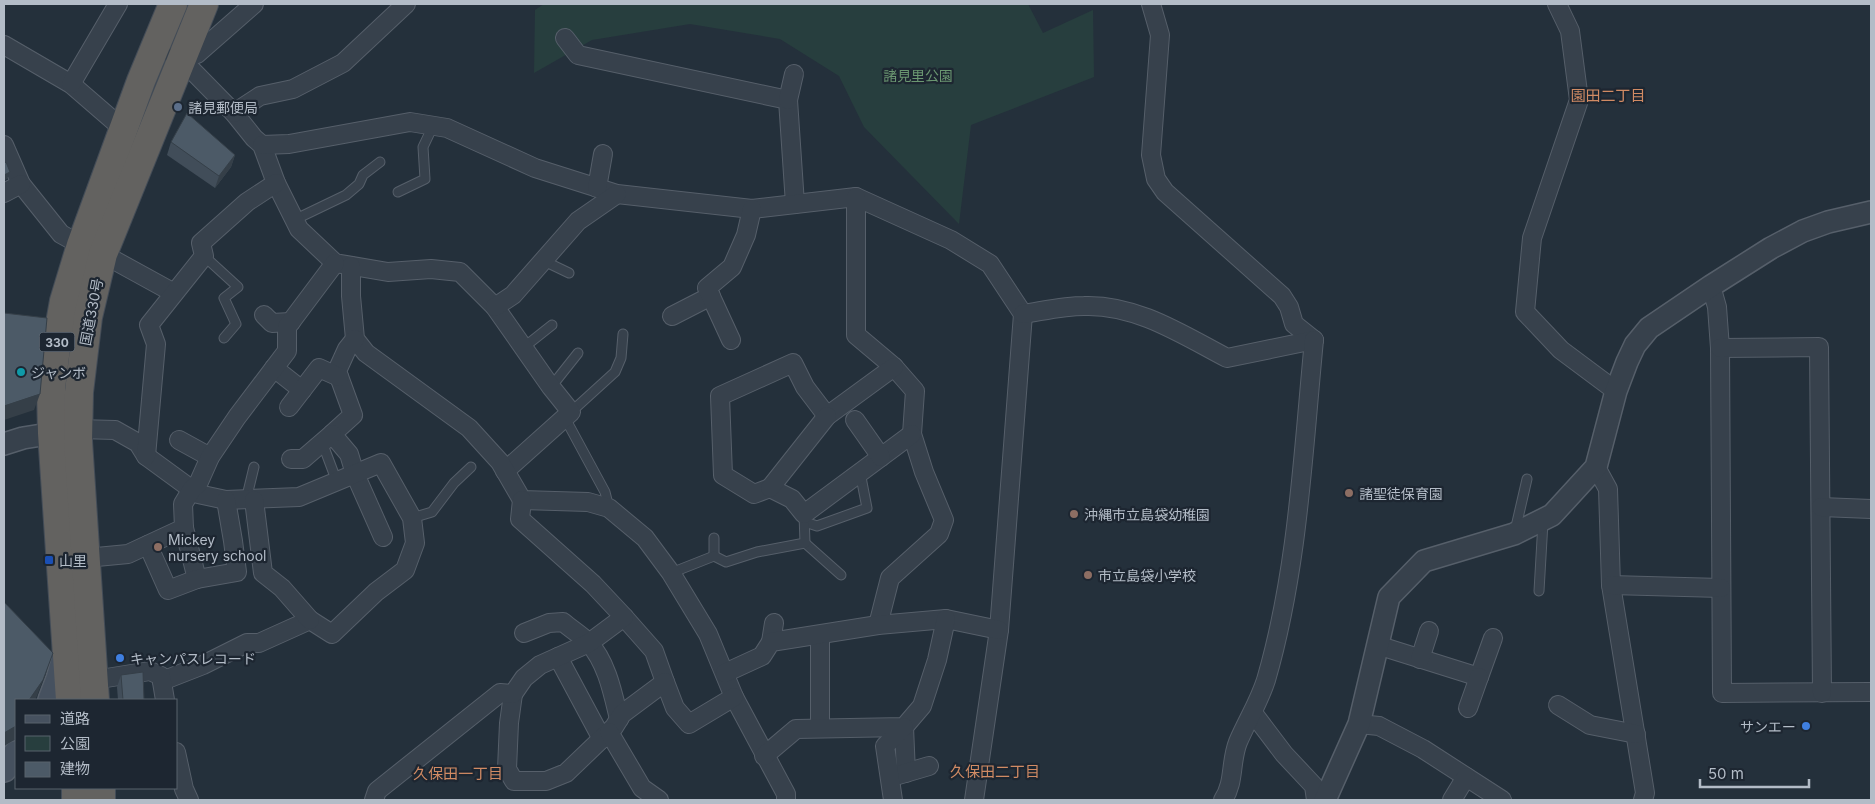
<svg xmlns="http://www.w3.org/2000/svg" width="1875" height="804" font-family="Inter,'Noto Sans JP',sans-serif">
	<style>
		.green { fill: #273e3e }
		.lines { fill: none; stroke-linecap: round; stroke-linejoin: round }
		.service-casing { stroke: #565f6a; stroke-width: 11 }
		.minor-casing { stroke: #565f6a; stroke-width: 20 }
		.tertiary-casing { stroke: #565f6a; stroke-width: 24 }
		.secondary-casing { stroke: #565f6a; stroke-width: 28 }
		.trunk-casing { stroke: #434c57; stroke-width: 30 }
		.service { stroke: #37414c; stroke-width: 9 }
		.minor { stroke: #37414c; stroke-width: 18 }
		.tertiary { stroke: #37414c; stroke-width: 21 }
		.secondary { stroke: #46515f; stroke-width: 25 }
		.trunk { stroke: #636260; stroke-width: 28 }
		.wall { fill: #414d59 }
		.shaded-wall { fill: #353f48 }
		.building { fill: #4c5a67; stroke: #353f48 }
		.service-dot { fill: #5c6f8a; stroke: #1d2631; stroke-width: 2 }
		.culture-dot { fill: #0f9aa8; stroke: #1d2631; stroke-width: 2 }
		.education-dot { fill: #8d6e63; stroke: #1d2631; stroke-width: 2 }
		.transit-dot { fill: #1a4fb4; stroke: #1d2631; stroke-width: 2 }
		.shop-dot { fill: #3f7fe0; stroke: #1d2631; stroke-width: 2 }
		.labels { text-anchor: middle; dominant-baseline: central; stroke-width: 4.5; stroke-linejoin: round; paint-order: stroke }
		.shield { fill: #1d2631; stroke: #868f9a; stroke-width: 1 }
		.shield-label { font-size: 12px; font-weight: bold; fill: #b3bcc7 }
		.park-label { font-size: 14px; fill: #6b9771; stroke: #1d2631 }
		.poi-label { font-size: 14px; fill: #b3bcc7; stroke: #1d2631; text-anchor: start }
		.street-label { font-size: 14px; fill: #b3bcc7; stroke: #1d2631 }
		.neighbourhood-label { font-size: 15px; fill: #d18b64; stroke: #1d2631 }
	</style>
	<rect width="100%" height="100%" fill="#24303b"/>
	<!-- green -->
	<path class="green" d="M544,4H1028L1043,33L1093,10L1094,77L971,125L959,224L864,127L839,76L780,39L690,24L592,40L534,73L535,10Z"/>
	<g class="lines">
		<!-- service casing -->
		<g class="service-casing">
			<g id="service">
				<path d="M398,192L425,179L423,147L433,126"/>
				<path d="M294,220L346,195L359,184L363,175L380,162"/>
				<path d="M204,256L238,287L224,298L236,324L224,338"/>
				<path d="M544,261L569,273"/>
				<path d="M523,348L552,325"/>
				<path d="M551,387L578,353"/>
				<path d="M571,412L615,372L621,358L623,334"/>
				<path d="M565,418L605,492L609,508"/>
				<path d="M322,442L337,482"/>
				<path d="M246,500L254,467"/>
				<path d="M412,518L432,512L454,483L471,467"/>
				<path d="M805,522L817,526L867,508L860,472"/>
				<path d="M1515,531L1527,479"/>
				<path d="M714,538V556"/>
				<path d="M805,543L841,575"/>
				<path d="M671,573L714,556L726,562L757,552L805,543L804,514"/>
				<path d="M1539,591L1543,522"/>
			</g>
		</g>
		<!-- minor casing -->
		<g class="minor-casing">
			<g id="minor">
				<path d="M1151,4L1160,35L1151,155L1156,179L1165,192L1282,296L1289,307L1294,324L1314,340"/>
				<path d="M1557,4L1570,31L1579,100L1532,238L1525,312L1561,350L1616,391"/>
				<path d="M565,38L578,55L788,100L795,204"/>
				<path d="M4,45L71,84L123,129"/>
				<path d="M174,57L182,60L234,113L254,138L262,145L276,183L299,229L335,263L388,272L431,269L460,272L495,307L551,387L571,412L505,471"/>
				<path d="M182,60L197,54L254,4"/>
				<path d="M71,84L118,4"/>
				<path d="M788,100L794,74"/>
				<path d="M234,113L260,96L293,89L343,63L406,4"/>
				<path d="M4,145L21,184L61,234L81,245"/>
				<path d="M262,145L289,144L410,122L447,128L535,168L617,194L752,209L856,197L951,240L990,264L1023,314L999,630L974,800"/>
				<path d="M597,188L603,154"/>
				<path d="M4,193L21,184"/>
				<path d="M856,197V335L894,367L915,391L912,434L924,472L944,520L939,534L890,578L878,625"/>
				<path d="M103,254L174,293"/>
				<path d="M351,266V296L355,339L366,353L469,428L500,462L522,500L588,502L609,508L645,538L671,573L708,634L734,697L786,794V800"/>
				<path d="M1711,286L1717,307L1720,348L1722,693L1871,692"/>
				<path d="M495,307L513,295L578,221L617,194"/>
				<path d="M1023,314C1043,311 1064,306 1084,306C1136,304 1183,335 1227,358L1314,340"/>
				<path d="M264,315L272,323L291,322"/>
				<path d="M672,316L711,296"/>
				<path d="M355,339L347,349L337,371L353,415L332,434L349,454L355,474L383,537"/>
				<path d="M731,340L707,288L732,267L746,235L752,209"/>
				<path d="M1720,348L1819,347L1822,693"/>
				<path d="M894,367L827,416L805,387L793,363L720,396L723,475L754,494L770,488L792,499L804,514L912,434"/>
				<path d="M274,368L302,390"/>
				<path d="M289,407L319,368L339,377"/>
				<path d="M855,420L881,457"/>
				<path d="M78,429L115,430L138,443L146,456L198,494L226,500L299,497L381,463L412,518L415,543L405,570L376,592L332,634L310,620L259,643H247L203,665L162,681"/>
				<path d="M179,440L210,457"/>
				<path d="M146,456L156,344L149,325L204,256L201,243L247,202L276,183"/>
				<path d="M291,459H303L332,434"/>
				<path d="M1596,467L1608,489L1611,585L1645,793L1643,800"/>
				<path d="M770,488L827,416"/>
				<path d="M254,500L263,573L282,588L310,620"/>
				<path d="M1821,507L1871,509"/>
				<path d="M184,528L197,579"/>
				<path d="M148,545L168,590L197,579L237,572L233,541L226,500"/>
				<path d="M86,558L128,554L184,528L183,504L192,489L198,484L210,457L237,417L287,351V327L335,263"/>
				<path d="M1611,585L1721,588"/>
				<path d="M624,617L654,651L665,682"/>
				<path d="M524,633L549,623L563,622C571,629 581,635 588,642C607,662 613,694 619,719"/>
				<path d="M820,635V728"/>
				<path d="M771,642L774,623"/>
				<path d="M1377,645L1479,677L1493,638"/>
				<path d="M558,657L602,739"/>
				<path d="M1420,659L1429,631"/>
				<path d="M725,673L762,656L771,642L878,625L946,619L999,630"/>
				<path d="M94,680L150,671L161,676L165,700"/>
				<path d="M513,694L509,723L507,769L514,781H546L566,773L614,727L622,714L665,682L675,708L689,724L734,697"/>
				<path d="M1558,705L1590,725L1636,734"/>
				<path d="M1468,708L1479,677"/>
				<path d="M1253,713L1284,754L1314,786L1316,800"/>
				<path d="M1359,724L1379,726L1423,749L1502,800"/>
				<path d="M904,727L906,773"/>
				<path d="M609,732L642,788L659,800"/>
				<path d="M176,752L184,789L189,800"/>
				<path d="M764,756L796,729L904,727L922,706L937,660L946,619"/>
				<path d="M895,776L929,766"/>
				<path d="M374,800L377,791L500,693L513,694L524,678L540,665L589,643L624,617L593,584L520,519L522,500"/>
				<path d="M893,800L885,746L904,727"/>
				<path d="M1223,800C1235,782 1230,762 1238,742C1247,721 1259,702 1266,680C1298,570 1303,453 1314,340"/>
				<path d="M1452,800L1466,777"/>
			</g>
		</g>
		<!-- tertiary casing -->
		<g class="tertiary-casing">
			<g id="tertiary">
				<path d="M4,444L23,438L67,431"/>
				<path d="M1325,800L1359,724L1389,597L1424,561L1514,534L1552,515L1596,467L1616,391L1627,362L1635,345L1649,328L1711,286L1771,248L1803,231L1828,222L1871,212"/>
			</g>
		</g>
		<!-- secondary casing -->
		<g class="secondary-casing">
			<g id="secondary">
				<path d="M51,700L59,679L65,657"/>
				<path d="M4,769L16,754"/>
			</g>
		</g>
		<!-- trunk casing -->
		<g class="trunk-casing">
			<g id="trunk">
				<path d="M70,700L52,433L51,388L57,340L64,301L81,245L141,81L173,4"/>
				<path d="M95,700L78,441L79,392L88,317L103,254L204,4"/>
				<path d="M76,788V800"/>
				<path d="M101,788V800"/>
			</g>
		</g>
		<!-- service -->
		<use href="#service" class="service"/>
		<!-- minor -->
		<use href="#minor" class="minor"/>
		<!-- tertiary -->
		<use href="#tertiary" class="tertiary"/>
		<!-- secondary -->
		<use href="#secondary" class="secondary"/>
		<!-- trunk -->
		<use href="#trunk" class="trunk"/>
	</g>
	<!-- wall -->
	<g class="wall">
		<path d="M171,142L235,155L231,167L215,188L167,155Z"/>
		<path d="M121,675L144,700H118L117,687Z"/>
	</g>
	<!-- shaded-wall -->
	<g class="shaded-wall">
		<path d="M235,155L231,167L215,188L219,176Z"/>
		<path d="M10,172L7,179L4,181V175Z"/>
		<path d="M40,394L34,410L4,420V406Z"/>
		<path d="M43,680L37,696L35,700H29Z"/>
		<path d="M16,723V739L4,746V733Z"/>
	</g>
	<!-- building -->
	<g class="building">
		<path d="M187,113L235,155L219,176L171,142Z"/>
		<path d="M6,162L10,172L4,175V164Z"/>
		<path d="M4,313L47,318L40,394L4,406Z"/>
		<path d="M4,602L53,653L43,680L29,700H16V726L4,733Z"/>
		<path d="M143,672L144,700H123L121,675Z"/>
	</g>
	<!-- markers -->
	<circle class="service-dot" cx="178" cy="107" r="5"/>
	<circle class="culture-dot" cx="21" cy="372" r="5"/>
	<g class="education-dot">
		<circle cx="1349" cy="493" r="5"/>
		<circle cx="1074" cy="514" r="5"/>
		<circle cx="158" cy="547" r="5"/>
		<circle cx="1088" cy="575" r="5"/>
	</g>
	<rect class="transit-dot" x="44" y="555" width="10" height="10" rx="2.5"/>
	<g class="shop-dot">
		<circle cx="120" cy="658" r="5"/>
		<circle cx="1806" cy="726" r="5"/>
	</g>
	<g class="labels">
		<!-- shield labels -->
		<rect class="shield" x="39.5" y="332.5" width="35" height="19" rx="4"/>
		<g class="shield-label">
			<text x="57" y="342">330</text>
		</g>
		<!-- park labels -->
		<g class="park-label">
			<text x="918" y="75">諸見里公園</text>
		</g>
		<!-- poi labels -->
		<g class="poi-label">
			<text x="188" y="107">諸見郵便局</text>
			<text x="31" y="372">ジャンボ</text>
			<text x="1359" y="493">諸聖徒保育園</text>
			<text x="1084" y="514">沖縄市立島袋幼稚園</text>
			<text x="168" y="539">Mickey<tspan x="168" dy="16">nursery school</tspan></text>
			<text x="59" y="560">山里</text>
			<text x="1098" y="575">市立島袋小学校</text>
			<text x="130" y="658">キャンパスレコード</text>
			<text x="1796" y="726" text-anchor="end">サンエー</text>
		</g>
		<!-- street labels -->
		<g class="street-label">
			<text transform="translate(91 312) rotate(-79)">国道330号</text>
		</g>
		<!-- neighbourhood labels -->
		<g class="neighbourhood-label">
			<text x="1608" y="95">園田二丁目</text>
			<text x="995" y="771">久保田二丁目</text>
			<text x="458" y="773">久保田一丁目</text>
		</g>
	</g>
	<!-- border -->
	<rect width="1875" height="804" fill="none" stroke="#b3bcc7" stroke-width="10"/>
	<!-- legend -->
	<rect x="15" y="699" width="162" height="90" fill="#1d2631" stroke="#59626d"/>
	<rect x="25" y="715" width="25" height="8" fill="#46515f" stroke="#59626d"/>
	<text x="60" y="724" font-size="15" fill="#b3bcc7">道路</text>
	<rect x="25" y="736" width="25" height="15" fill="#273e3e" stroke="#59626d"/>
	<text x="60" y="749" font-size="15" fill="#b3bcc7">公園</text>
	<rect x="25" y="762" width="25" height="15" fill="#4c5a67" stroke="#59626d"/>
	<text x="60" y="774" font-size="15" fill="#b3bcc7">建物</text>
	<!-- scale -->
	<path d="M1700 779v8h109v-8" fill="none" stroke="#b3bcc7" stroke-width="2.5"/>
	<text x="1708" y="779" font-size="15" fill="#b3bcc7" stroke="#1d2631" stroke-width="4" paint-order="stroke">50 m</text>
</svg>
